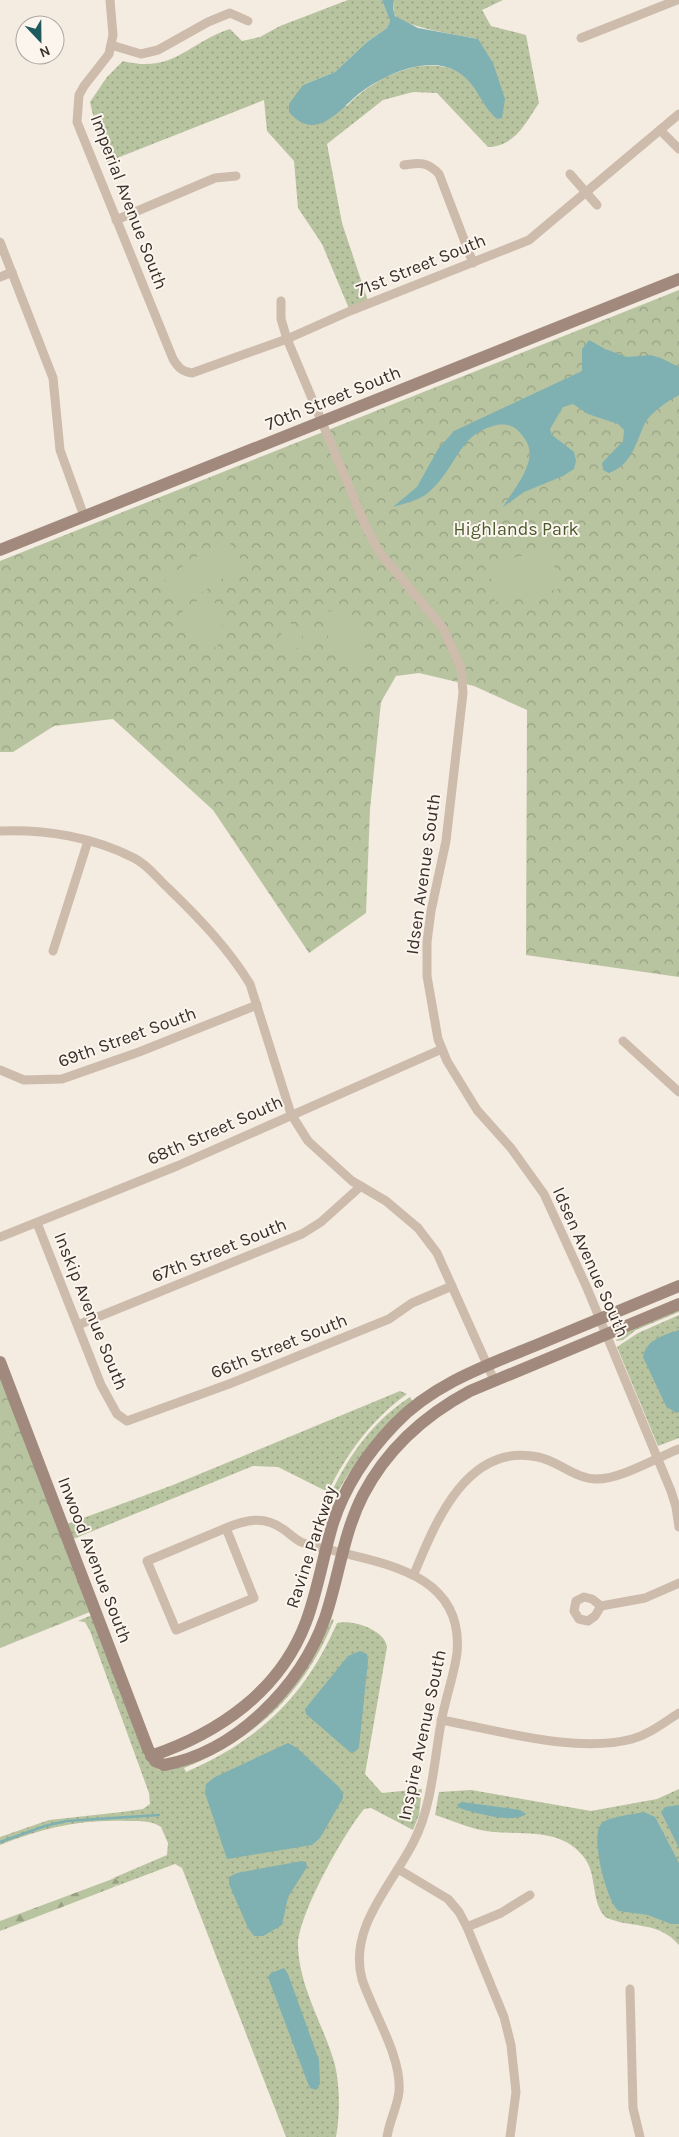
<svg xmlns="http://www.w3.org/2000/svg" width="679" height="2137" font-family="Karla,sans-serif">
	<style>
		.grass { fill: url(#grass-dots) }
		.forest { fill: url(#forest-firs) }
		.park { fill: url(#park-crowns) }
		.pitch { fill: #b8c4a0 }
		.water { fill: #7fb0b2 }
		.lines { fill: none; stroke-linecap: round; stroke-linejoin: round }
		.stream { stroke: #7fb0b2; stroke-width: 2.5 }
		.street { stroke: #cdbbac; stroke-width: 9 }
		.secondary { stroke: #a18a7d; stroke-width: 12 }
		.labels { text-anchor: middle; dominant-baseline: central; stroke-width: 4; stroke-linejoin: round; paint-order: stroke }
		.street-label { font-size: 18px; fill: #3b302b; stroke: #fbf5ee }
		.park-label { font-size: 18px; fill: #4a5a2e; stroke: #fbf5ee }
	</style>
	<defs>
		<pattern id="grass-dots" width="8" height="8" patternUnits="userSpaceOnUse" patternTransform="scale(1.25)"><rect width="8" height="8" fill="#b8c4a0"/><path d="M2 2h.1M6 6h.1" fill="none" stroke="#97a083" stroke-width="1.8" stroke-linecap="round"/></pattern>
		<pattern id="forest-firs" width="22" height="20" patternUnits="userSpaceOnUse" patternTransform="scale(1.25)"><rect width="22" height="20" fill="#b8c4a0"/><path d="M5 1l3.5 6h-7zM16 11l3.5 6h-7z" fill="#97a083"/></pattern>
		<pattern id="park-crowns" width="20" height="18" patternUnits="userSpaceOnUse" patternTransform="scale(1.25)"><rect width="20" height="18" fill="#b8c4a0"/><path d="M2 6a3 3 0 1 1 6 0M12 15a3 3 0 1 1 6 0" fill="none" stroke="#97a083"/></pattern>
	</defs>
	<rect width="100%" height="100%" fill="#f4ebe1"/>
	<!-- grass -->
	<g class="grass">
		<path d="M348,0H382L390,21L387,28L367,42L335,72L303,85L347,106C382,68 460,39 484,104L478,39C463,36 402,27 395,15C392,11 394,5 394,0H503L482,10L491,26L526,35L539,103C525,124 515,146 488,147L437,93L413,92L383,100L327,144L342,223L369,304L350,311L322,244L298,208L294,161L267,131L264,100L107,162L100,145L90,102L107,77L123,61C174,74 187,43 230,29L242,41L260,37L280,26Z"/>
		<path d="M679,1309V1312L636,1330L623,1340L616,1341L619,1334Z"/>
		<path d="M679,1315V1438L658,1446L617,1347L638,1333Z"/>
		<path d="M400,1391L407,1394C372,1419 347,1453 328,1492L278,1467L253,1466L73,1539L67,1524L173,1485Z"/>
		<path d="M410,1397L413,1402C384,1431 354,1458 336,1496L331,1493C349,1455 374,1420 410,1397Z"/>
		<path d="M92,1615L149,1763L159,1770L230,1742L319,1645L332,1619L334,1620C304,1693 257,1738 184,1768L186,1772C259,1740 305,1697 337,1623C353,1619 385,1630 387,1647L365,1774L382,1793L422,1789L419,1815L413,1830L371,1808L364,1809C344,1833 298,1915 298,1945C299,1988 324,2025 335,2065C340,2087 340,2115 336,2137H286L182,1868L175,1864L114,1887L117,1885L115,1878L111,1879L167,1855L168,1843L161,1827C151,1820 138,1821 127,1821C82,1819 42,1828 0,1845V1837L49,1820L122,1812L143,1809L150,1804L149,1793L90,1631L85,1622L78,1621Z"/>
		<path d="M679,1789V1945C658,1920 630,1929 605,1917C590,1899 598,1874 583,1856C559,1826 519,1836 486,1831C468,1828 451,1820 435,1815L439,1792L471,1790L591,1811L657,1799Z"/>
	</g>
	<!-- forest -->
	<path class="forest" d="M115,1878L119,1882L114,1887L0,1931V1921Z"/>
	<!-- park -->
	<g class="park">
		<path d="M679,290V977L526,955L527,710L474,686L419,673L396,676L381,702L370,809L366,913L309,953L213,810L113,719L54,726L13,752H0V561Z"/>
		<path d="M0,1374L90,1612L0,1648Z"/>
	</g>
	<!-- pitch -->
	<g class="pitch">
		<path d="M226,537L244,564L182,606L164,579Z"/>
		<path d="M551,550L559,589L495,602L488,563Z"/>
		<path d="M200,599L213,601L222,608L223,631L217,647L210,649L195,642L179,624L183,610Z"/>
		<path d="M344,606L351,611L367,653L363,660L344,666L338,663L322,620L326,613Z"/>
		<path d="M308,614L318,640L306,645L296,619Z"/>
		<path d="M290,621L300,647L288,651L278,625Z"/>
	</g>
	<!-- water -->
	<g class="water">
		<path d="M382,0H394L393,9L395,16L418,28L478,39L493,63L505,99L502,118L497,119C480,105 477,82 456,71C426,54 379,77 355,97C335,115 314,141 289,112V104L303,85L335,72L367,42L387,28L390,21Z"/>
		<path d="M589,340L605,349L627,357L650,355L661,358L679,367V395C668,401 651,412 645,423C636,442 632,465 609,473L603,470L602,463L623,441L624,430L618,424L588,414L573,404L563,407L550,429L552,435L574,452L576,461L574,469L563,476L524,492L503,507C514,488 540,461 525,439C516,426 508,422 493,426C459,435 455,469 431,490C422,500 406,503 393,507L417,487L438,449L454,431L582,371V349Z"/>
		<path d="M679,1330V1412L676,1413L666,1406L643,1357C646,1339 665,1335 679,1330Z"/>
		<path d="M360,1651L367,1654L368,1661L359,1747L356,1751L351,1753L306,1714L305,1709L348,1656Z"/>
		<path d="M288,1743L297,1748L339,1787L343,1793V1798L320,1838L312,1845L227,1859L205,1793L206,1784L215,1777Z"/>
		<path d="M462,1802L520,1810L526,1814C515,1824 473,1813 460,1808L457,1805Z"/>
		<path d="M679,1805V1848L661,1812L665,1807Z"/>
		<path d="M644,1812L655,1817L679,1863V1924H671L648,1915L619,1911C607,1903 589,1834 602,1823C608,1817 635,1814 644,1812Z"/>
		<path d="M302,1861L306,1862L307,1867L288,1897L282,1925L263,1936H254L248,1928L229,1884V1877L237,1873Z"/>
		<path d="M284,1968L288,1974L319,2060L320,2084L316,2090L310,2088L307,2081L268,1977L271,1973Z"/>
	</g>
	<g class="lines">
		<!-- stream -->
		<path class="stream" d="M0,1842L45,1826L66,1821L159,1815"/>
		<!-- street -->
		<g class="street">
			<path d="M110,0L113,35L109,54L84,86L79,95L77,122L173,359C178,367 182,372 192,373L287,339L350,311L529,240L679,114"/>
			<path d="M581,38L677,0"/>
			<path d="M111,45L141,54L158,50L208,22L230,13L248,21"/>
			<path d="M660,130L679,149"/>
			<path d="M404,165C419,162 428,162 439,174L473,263"/>
			<path d="M570,174L597,205"/>
			<path d="M116,220L215,178L236,176"/>
			<path d="M0,242L53,378L60,450L84,516"/>
			<path d="M0,277L12,272"/>
			<path d="M281,301V319L287,339L366,527L380,553L443,628L461,668L463,693L446,841L431,911L427,942V976L438,1039L447,1061L477,1110L511,1148L544,1194L587,1288L671,1491L676,1507L679,1527"/>
			<path d="M0,831C45,829 93,837 134,858C148,865 156,877 168,888C198,917 228,948 250,984L291,1114L308,1141L352,1181L386,1201L418,1228L437,1253L494,1380"/>
			<path d="M53,951L88,841"/>
			<path d="M623,1041L679,1092"/>
			<path d="M0,1070L24,1080L62,1079L139,1052L257,1005"/>
			<path d="M37,1223L101,1385L117,1414L127,1421L229,1384L389,1319L412,1303L452,1286"/>
			<path d="M0,1237L177,1166L442,1049"/>
			<path d="M78,1325L302,1234L321,1222L361,1186"/>
			<path d="M226,1528L254,1598L176,1630L147,1561L226,1528C245,1520 264,1515 283,1529C289,1533 295,1539 301,1542C310,1546 321,1548 331,1550C387,1564 464,1575 457,1653C454,1676 445,1699 441,1723C434,1761 432,1806 414,1841C393,1884 348,1927 362,1979C373,2013 402,2056 399,2092C397,2108 389,2122 387,2137"/>
			<path d="M414,1574C435,1523 467,1442 538,1457C559,1461 574,1479 597,1479C621,1479 656,1458 679,1449"/>
			<path d="M584,1597L592,1599L601,1606L595,1616L588,1621L579,1619L574,1611L576,1601Z"/>
			<path d="M601,1606L645,1598L679,1583"/>
			<path d="M441,1720C497,1730 576,1754 632,1739C650,1734 663,1723 679,1713"/>
			<path d="M398,1869L448,1899L459,1912L467,1927L504,2017L511,2045L516,2092L510,2137"/>
			<path d="M467,1927L501,1913L530,1895"/>
			<path d="M630,1989L633,2108L640,2137"/>
		</g>
		<!-- secondary -->
		<g class="secondary">
			<path d="M0,550L679,279"/>
			<path d="M0,1362L148,1749L155,1761L164,1765C236,1752 301,1686 325,1618C339,1577 343,1534 363,1495C387,1449 425,1415 470,1391L679,1304"/>
			<path d="M151,1756C219,1733 280,1691 306,1622C318,1590 323,1556 333,1523C345,1486 367,1453 395,1424C434,1383 488,1365 539,1344C586,1325 632,1305 679,1286"/>
		</g>
	</g>
	<g class="labels">
		<!-- street labels -->
		<g class="street-label">
			<text transform="translate(129 202) rotate(69)">Imperial Avenue South</text>
			<text transform="translate(421 265) rotate(-22)">71st Street South</text>
			<text transform="translate(333 398) rotate(-22)">70th Street South</text>
			<text transform="translate(423 874) rotate(-82)">Idsen Avenue South</text>
			<text transform="translate(127 1037) rotate(-20)">69th Street South</text>
			<text transform="translate(215 1130) rotate(-24)">68th Street South</text>
			<text transform="translate(219 1250) rotate(-22)">67th Street South</text>
			<text transform="translate(591 1262) rotate(66)">Idsen Avenue South</text>
			<text transform="translate(91 1311) rotate(68)">Inskip Avenue South</text>
			<text transform="translate(279 1346) rotate(-22)">66th Street South</text>
			<text transform="translate(311 1547) rotate(-72)">Ravine Parkway</text>
			<text transform="translate(95 1560) rotate(69)">Inwood Avenue South</text>
			<text transform="translate(422 1735) rotate(-78)">Inspire Avenue South</text>
		</g>
		<!-- park labels -->
		<g class="park-label">
			<text x="516" y="529">Highlands Park</text>
		</g>
	</g>
	<!-- north arrow -->
	<g transform="translate(40 40) rotate(158)"><circle r="24" fill="#fbf5ee" stroke="#aea6a0"/>
	<path d="M0-4L9 19L0 12L-9 19Z" fill="#1f5a5e"/>
	<text y="-8" font-size="14" font-weight="bold" text-anchor="middle" fill="#3b302b">N</text>
	</g>
</svg>
